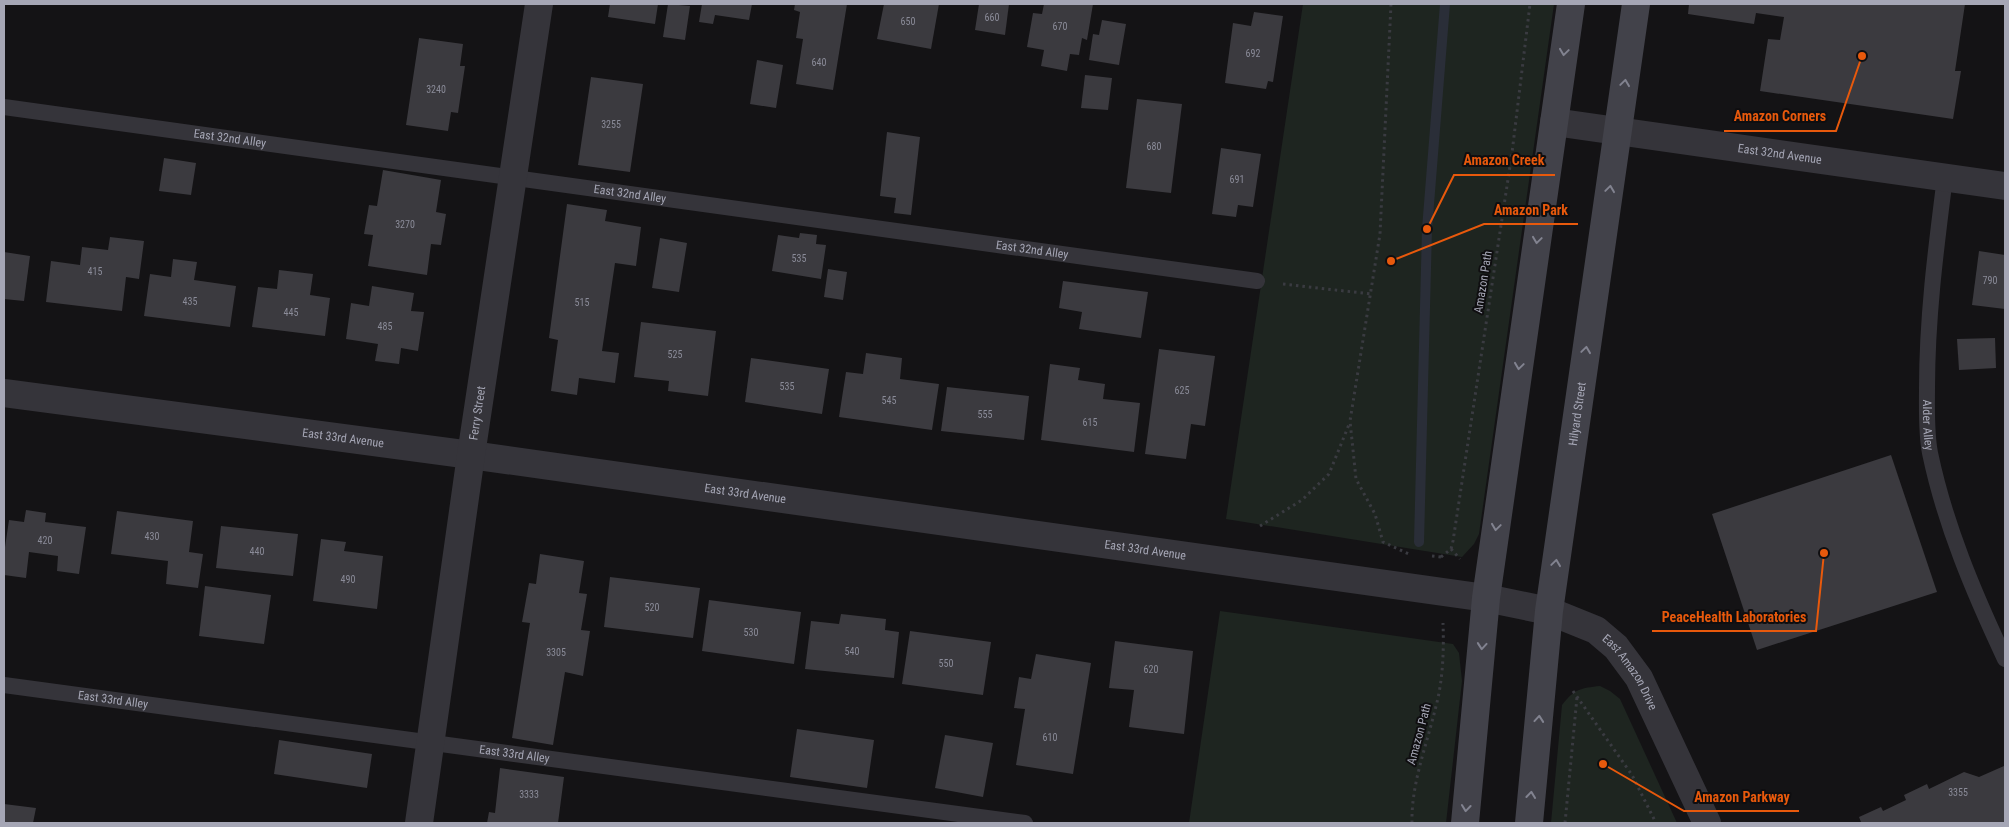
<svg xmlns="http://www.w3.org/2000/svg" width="2009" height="827" font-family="'Roboto Condensed',sans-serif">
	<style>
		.green { fill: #1e2520 }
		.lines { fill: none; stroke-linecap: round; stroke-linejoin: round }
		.stream { stroke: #2a2e38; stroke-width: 10 }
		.building { fill: #3b3a3f }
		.path { stroke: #3a3b41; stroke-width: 3; stroke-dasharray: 2.5 4; stroke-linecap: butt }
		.service { stroke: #35343a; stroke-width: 16 }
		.minor { stroke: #35343a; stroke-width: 28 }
		.tertiary { stroke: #35343a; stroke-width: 28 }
		.secondary { stroke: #42424a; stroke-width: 28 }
		.oneway { stroke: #828390 }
		.labels { text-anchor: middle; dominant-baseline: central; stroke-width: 4; stroke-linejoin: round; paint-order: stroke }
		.number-label { font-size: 10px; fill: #8a8b98 }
		.street-label { font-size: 12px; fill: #a5a6b5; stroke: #0f0e10 }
		.leader { fill: none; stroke: #e8590c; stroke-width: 2 }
		.callout-dot { fill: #e8590c; stroke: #0f0e10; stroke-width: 2 }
		.callout-label { font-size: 14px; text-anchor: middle; font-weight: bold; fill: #e8590c; stroke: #0f0e10; stroke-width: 4; stroke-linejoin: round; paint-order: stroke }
	</style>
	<rect width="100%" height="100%" fill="#141315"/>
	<!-- green -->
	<g class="green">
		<path d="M1303,4H1554L1479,534L1474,544L1462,557L1226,519Z"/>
		<path d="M1220,611L1453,644L1459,653L1462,681L1446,823H1189Z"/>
		<path d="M1600,686L1610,691L1620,699L1677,823H1551L1562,705C1574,689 1581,688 1600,686Z"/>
	</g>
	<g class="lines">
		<!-- stream -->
		<path class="stream" d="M1419,542L1427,229L1445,4"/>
	</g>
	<!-- building -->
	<g class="building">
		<path d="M610,4H658L655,24L608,17Z"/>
		<path d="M668,4L690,6L685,40L663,37Z"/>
		<path d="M702,4H752L749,20L715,15L713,24L699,22Z"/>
		<path d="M795,4H847L833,90L796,84L803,39L796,38L800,12L794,10Z"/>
		<path d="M884,4H939L931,49L877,39Z"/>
		<path d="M979,4H1009L1005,35L975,30Z"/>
		<path d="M1044,4H1093L1087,40L1082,38L1079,55L1070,54L1067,71L1041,66L1044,50L1027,47L1033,13L1042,14Z"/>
		<path d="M1689,4H1965L1955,71H1961L1953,119L1760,91L1768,39L1780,40L1784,17L1756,13L1754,24L1688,14Z"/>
		<path d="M1254,12L1283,16L1273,82L1268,81L1266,89L1225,83L1233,23L1251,26Z"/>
		<path d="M1102,20L1126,24L1119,65L1089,60L1093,34L1099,35Z"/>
		<path d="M419,38L463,44L460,66H465L458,113L451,112L448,131L406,125Z"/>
		<path d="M757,60L783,65L776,108L750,104Z"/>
		<path d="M1085,75L1112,78L1108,110L1081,108Z"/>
		<path d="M591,77L643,84L630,172L578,165Z"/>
		<path d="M1137,99L1182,104L1171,193L1126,188Z"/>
		<path d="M887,132L920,137L911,215L894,213L896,198L880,196Z"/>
		<path d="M1221,148L1261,154L1253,207L1238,205L1236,217L1212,214Z"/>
		<path d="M164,158L196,163L191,195L159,191Z"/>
		<path d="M383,170L441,180L436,212L446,214L441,245L431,244L427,275L368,266L373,235L364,234L369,205L377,206Z"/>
		<path d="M567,204L607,210L605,221L641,227L636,266L615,263L602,351L619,353L615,383L579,378L577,395L551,391L558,340L549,338Z"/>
		<path d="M800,233L817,235L816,244L826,245L821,279L772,271L778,235L799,238Z"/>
		<path d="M110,237L144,241L139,279L126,277L122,311L46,302L51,261L80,265L82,247L108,250Z"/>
		<path d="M660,238L687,243L679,292L652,288Z"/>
		<path d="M1979,251L2005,255V309L1972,305Z"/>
		<path d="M4,252L30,256L24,301L4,299Z"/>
		<path d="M173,259L197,262L194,280L236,286L230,327L144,316L150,274L171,277Z"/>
		<path d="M828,269L847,272L843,300L824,297Z"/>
		<path d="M279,270L313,274L310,295L330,298L325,336L252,327L258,287L277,289Z"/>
		<path d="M1063,281L1148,292L1141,338L1079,329L1082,312L1059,308Z"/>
		<path d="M372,286L414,293L411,311L424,312L418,351L401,348L399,364L375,361L378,344L346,339L351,303L369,306Z"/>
		<path d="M641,322L716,331L708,396L668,391L669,381L634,377Z"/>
		<path d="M1995,338L1996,368L1959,370L1957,339Z"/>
		<path d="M1159,349L1215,356L1205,426L1191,424L1186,459L1145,454Z"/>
		<path d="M866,353L902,358L900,379L939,384L932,430L839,417L846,372L863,374Z"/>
		<path d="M751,358L829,369L822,414L745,402Z"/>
		<path d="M1050,364L1080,368L1078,380L1105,384L1103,399L1140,403L1134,452L1041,440Z"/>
		<path d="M947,387L1029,396L1024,440L941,431Z"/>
		<path d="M1891,455L1937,592L1757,650L1712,514Z"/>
		<path d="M26,510L46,513L45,522L86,527L79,574L57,571L58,556L29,552L26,578L4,575V554L9,520L24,522Z"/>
		<path d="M117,511L193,521L189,552L203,554L198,588L166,584L168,561L111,554Z"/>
		<path d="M221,526L298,534L293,576L216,568Z"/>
		<path d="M321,539L346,542L344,551L383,556L377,609L313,601Z"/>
		<path d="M540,554L584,561L579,593L587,594L581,630L590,631L583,676L565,672L553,745L512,738L530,623L522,622L529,583L536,584Z"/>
		<path d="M610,577L700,588L693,638L604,627Z"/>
		<path d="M205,586L271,595L264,644L199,636Z"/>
		<path d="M709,600L801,612L794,664L702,651Z"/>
		<path d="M841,614L886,619L885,630L899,632L894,678L805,669L811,621L839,624Z"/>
		<path d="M910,631L991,642L983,695L902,684Z"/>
		<path d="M1115,641L1193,651L1184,734L1129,727L1134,690L1109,688Z"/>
		<path d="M1036,654L1091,663L1073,774L1016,765L1025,709L1014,708L1019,677L1031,679Z"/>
		<path d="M797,729L874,740L867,788L790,777Z"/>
		<path d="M945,735L993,743L983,797L935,788Z"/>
		<path d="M279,740L372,754L367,788L274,774Z"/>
		<path d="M2004,766L2005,823H1858L1861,822L1859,817L1881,807L1883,811L1906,800L1904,795L1927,784L1929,789L1964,772L1979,777Z"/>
		<path d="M500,768L564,777L558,823H487L489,812L495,813Z"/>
		<path d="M4,804L36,808L33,823H4Z"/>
	</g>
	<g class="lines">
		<!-- path -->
		<g class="path">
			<path d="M1391,4L1380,234L1350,421L1356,479L1375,514L1383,542L1409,554"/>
			<path d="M1283,284L1371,294"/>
			<path d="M1260,526L1302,500L1329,474L1350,422"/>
			<path d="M1451,549L1460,559"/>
			<path d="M1432,556L1441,557"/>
			<path d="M1441,557L1451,549L1453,541L1512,153L1530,4"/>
			<path d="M1573,691L1632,775L1656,823"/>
			<path d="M1412,823C1411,785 1426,747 1435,710C1443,682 1444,651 1443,623"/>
			<path d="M1565,823L1577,697"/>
		</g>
		<!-- service -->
		<g class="service">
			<path id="s1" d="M4,107L1257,281"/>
			<path id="s2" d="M1945,177C1936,248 1927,317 1927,388C1927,409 1926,432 1930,453C1945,525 1974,593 2005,659"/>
			<path id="s3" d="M4,685L1025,823"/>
		</g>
		<!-- minor -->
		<g class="minor">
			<path id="s4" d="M1554,122L2005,186"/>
			<path id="s5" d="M4,393L471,455L1486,598"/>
			<path id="s6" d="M419,823L471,455L539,4"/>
		</g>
		<!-- tertiary -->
		<path class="tertiary" id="s7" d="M1486,598L1549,611L1596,630L1616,647L1639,678L1707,823"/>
		<!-- secondary -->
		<g class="secondary">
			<path d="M1465,823L1486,598L1571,4"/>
			<path id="s8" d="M1529,823L1549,611L1636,4"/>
		</g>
	</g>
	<!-- one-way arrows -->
	<defs><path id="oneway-chevron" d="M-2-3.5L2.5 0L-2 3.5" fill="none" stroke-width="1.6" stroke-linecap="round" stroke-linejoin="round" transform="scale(1.25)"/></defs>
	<g class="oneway">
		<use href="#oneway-chevron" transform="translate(1564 52) rotate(98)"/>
		<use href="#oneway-chevron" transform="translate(1625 83) rotate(-82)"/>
		<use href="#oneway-chevron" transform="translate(1610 189) rotate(-82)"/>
		<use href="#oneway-chevron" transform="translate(1537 240) rotate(98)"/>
		<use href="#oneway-chevron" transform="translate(1586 350) rotate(-82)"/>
		<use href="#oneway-chevron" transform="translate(1519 366) rotate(98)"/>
		<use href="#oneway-chevron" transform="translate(1496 527) rotate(98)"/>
		<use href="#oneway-chevron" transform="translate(1556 563) rotate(-82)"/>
		<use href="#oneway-chevron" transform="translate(1482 646) rotate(95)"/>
		<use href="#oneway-chevron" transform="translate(1539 719) rotate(-85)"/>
		<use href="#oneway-chevron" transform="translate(1531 795) rotate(-84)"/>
		<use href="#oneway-chevron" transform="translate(1466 808) rotate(96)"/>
	</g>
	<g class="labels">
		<!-- number labels -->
		<g class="number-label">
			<text x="992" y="17">660</text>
			<text x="908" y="21">650</text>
			<text x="1060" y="26">670</text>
			<text x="1253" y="53">692</text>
			<text x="819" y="62">640</text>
			<text x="436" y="89">3240</text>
			<text x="611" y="124">3255</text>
			<text x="1154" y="146">680</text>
			<text x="1237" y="179">691</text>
			<text x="405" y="224">3270</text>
			<text x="799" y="258">535</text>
			<text x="95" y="271">415</text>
			<text x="1990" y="280">790</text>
			<text x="190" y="301">435</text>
			<text x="582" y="302">515</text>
			<text x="291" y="312">445</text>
			<text x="385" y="326">485</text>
			<text x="675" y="354">525</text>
			<text x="787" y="386">535</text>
			<text x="1182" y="390">625</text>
			<text x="889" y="400">545</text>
			<text x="985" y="414">555</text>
			<text x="1090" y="422">615</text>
			<text x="152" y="536">430</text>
			<text x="45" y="540">420</text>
			<text x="257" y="551">440</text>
			<text x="348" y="579">490</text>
			<text x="652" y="607">520</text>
			<text x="751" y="632">530</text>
			<text x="852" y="651">540</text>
			<text x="556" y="652">3305</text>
			<text x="946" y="663">550</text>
			<text x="1151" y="669">620</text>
			<text x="1050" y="737">610</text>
			<text x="1958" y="792">3355</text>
			<text x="529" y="794">3333</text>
		</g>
		<!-- street labels -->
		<g class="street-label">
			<text stroke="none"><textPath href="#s1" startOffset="228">East 32nd Alley</textPath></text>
			<text stroke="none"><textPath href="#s4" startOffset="228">East 32nd Avenue</textPath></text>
			<text stroke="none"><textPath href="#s1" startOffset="632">East 32nd Alley</textPath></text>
			<text stroke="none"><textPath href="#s1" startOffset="1038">East 32nd Alley</textPath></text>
			<text transform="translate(1483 282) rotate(-81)">Amazon Path</text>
			<text stroke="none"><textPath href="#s6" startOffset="414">Ferry Street</textPath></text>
			<text stroke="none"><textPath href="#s8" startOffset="412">Hilyard Street</textPath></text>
			<text stroke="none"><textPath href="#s2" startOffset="249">Alder Alley</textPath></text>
			<text stroke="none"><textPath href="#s5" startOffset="342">East 33rd Avenue</textPath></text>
			<text stroke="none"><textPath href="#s5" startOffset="748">East 33rd Avenue</textPath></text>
			<text stroke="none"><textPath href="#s5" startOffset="1152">East 33rd Avenue</textPath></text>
			<text stroke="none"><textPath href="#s7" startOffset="170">East Amazon Drive</textPath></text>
			<text stroke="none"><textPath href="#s3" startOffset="110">East 33rd Alley</textPath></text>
			<text transform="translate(1419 734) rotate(-75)">Amazon Path</text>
			<text stroke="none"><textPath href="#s3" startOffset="515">East 33rd Alley</textPath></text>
		</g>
	</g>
	<!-- callouts -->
	<path class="leader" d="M1862 56L1836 131H1724M1427 229L1454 175H1555M1391 261L1484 224H1578M1824 553L1816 631H1652M1603 764L1684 811H1799"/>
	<g class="callout-dot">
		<circle cx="1862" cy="56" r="5"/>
		<circle cx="1427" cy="229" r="5"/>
		<circle cx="1391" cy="261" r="5"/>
		<circle cx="1824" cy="553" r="5"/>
		<circle cx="1603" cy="764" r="5"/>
	</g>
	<g class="callout-label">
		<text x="1780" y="121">Amazon Corners</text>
		<text x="1504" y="165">Amazon Creek</text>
		<text x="1531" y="215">Amazon Park</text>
		<text x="1734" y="622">PeaceHealth Laboratories</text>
		<text x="1742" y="802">Amazon Parkway</text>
	</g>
	<!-- border -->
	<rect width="2009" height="827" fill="none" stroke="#a5a6b5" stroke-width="10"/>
</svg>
